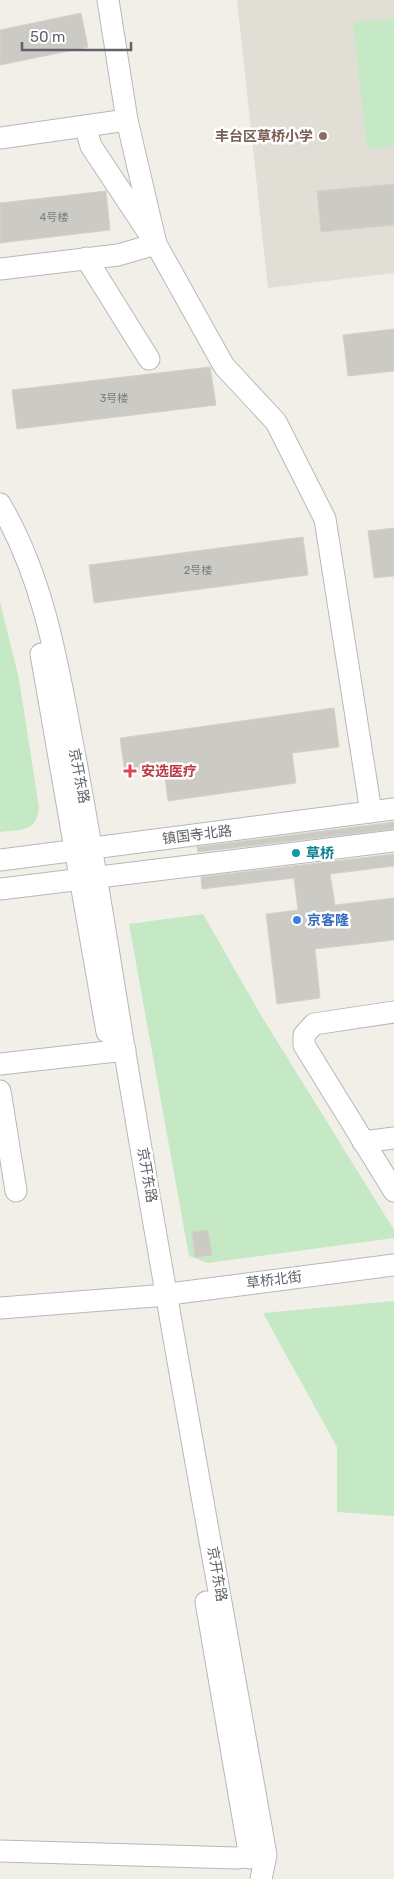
<svg xmlns="http://www.w3.org/2000/svg" width="394" height="1879" font-family="Rubik,'Noto Sans SC',sans-serif">
	<style>
		.education { fill: #e1ded6 }
		.green { fill: #c5e8c5 }
		.building { fill: #cccac5; stroke: #d6d1c6 }
		.lines { fill: none; stroke-linecap: round; stroke-linejoin: round }
		.minor-casing { stroke: #b5b8bc; stroke-width: 23 }
		.minor { stroke: #fff; stroke-width: 21 }
		.education-dot { fill: #8d6e63; stroke: #fff; stroke-width: 2 }
		.health-dot { fill: #e0444e; stroke: #fff; stroke-width: 2 }
		.culture-dot { fill: #0f9aa8; stroke: #fff; stroke-width: 2 }
		.shop-dot { fill: #3f7fe0; stroke: #fff; stroke-width: 2 }
		.labels { text-anchor: middle; dominant-baseline: central; stroke-width: 5; stroke-linejoin: round; paint-order: stroke }
		.number-label { font-size: 11px; fill: #7a7d7f }
		.education-label { font-size: 14px; font-weight: bold; fill: #785e54; stroke: #fff; text-anchor: end }
		.health-label { font-size: 14px; font-weight: bold; fill: #be3a42; stroke: #fff; text-anchor: start }
		.street-label { font-size: 14px; fill: #5f6368; stroke: #fff }
		.culture-label { font-size: 14px; font-weight: bold; fill: #0d838f; stroke: #fff; text-anchor: start }
		.shop-label { font-size: 14px; font-weight: bold; fill: #366cbe; stroke: #fff; text-anchor: start }
	</style>
	<rect width="100%" height="100%" fill="#f1efe8"/>
	<!-- education -->
	<path class="education" d="M237,0H394V273L268,288Z"/>
	<!-- green -->
	<g class="green">
		<path d="M394,18V146L367,149L353,22Z"/>
		<path d="M0,602L19,679L39,808C36,833 21,829 0,832Z"/>
		<path d="M203,914L262,1017L394,1230V1238L208,1263L189,1256L129,924Z"/>
		<path d="M394,1301V1516L337,1512V1447L263,1313Z"/>
	</g>
	<!-- building -->
	<g class="building">
		<path d="M81,13L88,47L0,65V30Z"/>
		<path d="M394,184V225L321,232L317,191Z"/>
		<path d="M106,191L110,230L0,243V203Z"/>
		<path d="M394,329V371L348,376L343,335Z"/>
		<path d="M210,367L216,405L17,429L12,390Z"/>
		<path d="M394,528V576L374,578L368,531Z"/>
		<path d="M303,537L308,575L94,603L89,565Z"/>
		<path d="M334,708L339,747L292,753L296,783L168,801L164,768L125,774L120,738Z"/>
		<path d="M394,822V829L198,852L197,847Z"/>
		<path d="M394,854V866L330,874L335,905L394,898V940L315,949L320,998L277,1004L266,914L298,910L294,878L202,889L201,877Z"/>
		<path d="M208,1230L212,1255L195,1257L192,1232Z"/>
	</g>
	<g class="lines">
		<!-- minor casing -->
		<g class="minor-casing">
			<g id="minor">
				<path d="M108,0L127,120"/>
				<path d="M0,138L127,120L156,244L224,366L276,422L325,519L371,812"/>
				<path d="M86,258L149,359"/>
				<path d="M0,269L118,255L156,244L91,146L85,126"/>
				<path d="M0,504C43,577 57,660 72,741C91,839 106,937 122,1035C167,1309 218,1582 266,1855L261,1879"/>
				<path d="M41,654L107,1032"/>
				<path d="M0,860L394,809"/>
				<path d="M0,889L394,841"/>
				<path d="M394,1012L314,1024L304,1035V1045L394,1191"/>
				<path d="M0,1064L125,1050"/>
				<path d="M0,1091L16,1191"/>
				<path d="M363,1142L394,1138"/>
				<path d="M0,1308L154,1296L394,1265"/>
				<path d="M206,1602L250,1858"/>
				<path d="M0,1851L236,1858L264,1855"/>
			</g>
		</g>
		<!-- minor -->
		<use href="#minor" class="minor"/>
	</g>
	<!-- markers -->
	<circle class="education-dot" cx="323" cy="136" r="5"/>
	<path class="health-dot" d="M127.5 763.5h5v5h5v5h-5v5h-5v-5h-5v-5h5z"/>
	<circle class="culture-dot" cx="296" cy="853" r="5"/>
	<circle class="shop-dot" cx="297" cy="920" r="5"/>
	<g class="labels">
		<!-- number labels -->
		<g class="number-label">
			<text x="54" y="217">4号楼</text>
			<text x="114" y="398">3号楼</text>
			<text x="198" y="570">2号楼</text>
		</g>
		<!-- education labels -->
		<g class="education-label">
			<text x="313" y="136">丰台区草桥小学</text>
		</g>
		<!-- health labels -->
		<g class="health-label">
			<text x="141" y="771">安选医疗</text>
		</g>
		<!-- street labels -->
		<g class="street-label">
			<text transform="translate(79 776) rotate(79)">京开东路</text>
			<text transform="translate(197 835) rotate(-7)">镇国寺北路</text>
			<text transform="translate(147 1175) rotate(80)">京开东路</text>
			<text transform="translate(274 1280) rotate(-7)">草桥北街</text>
			<text transform="translate(217 1574) rotate(80)">京开东路</text>
		</g>
		<!-- culture labels -->
		<g class="culture-label">
			<text x="306" y="853">草桥</text>
		</g>
		<!-- shop labels -->
		<g class="shop-label">
			<text x="307" y="920">京客隆</text>
		</g>
	</g>
	<!-- scale -->
	<path d="M22 42v8h109v-8" fill="none" stroke="#5f6368" stroke-width="2.5"/>
	<text x="30" y="42" font-size="15" fill="#5f6368" stroke="#ffffff" stroke-width="4" paint-order="stroke">50 m</text>
</svg>
